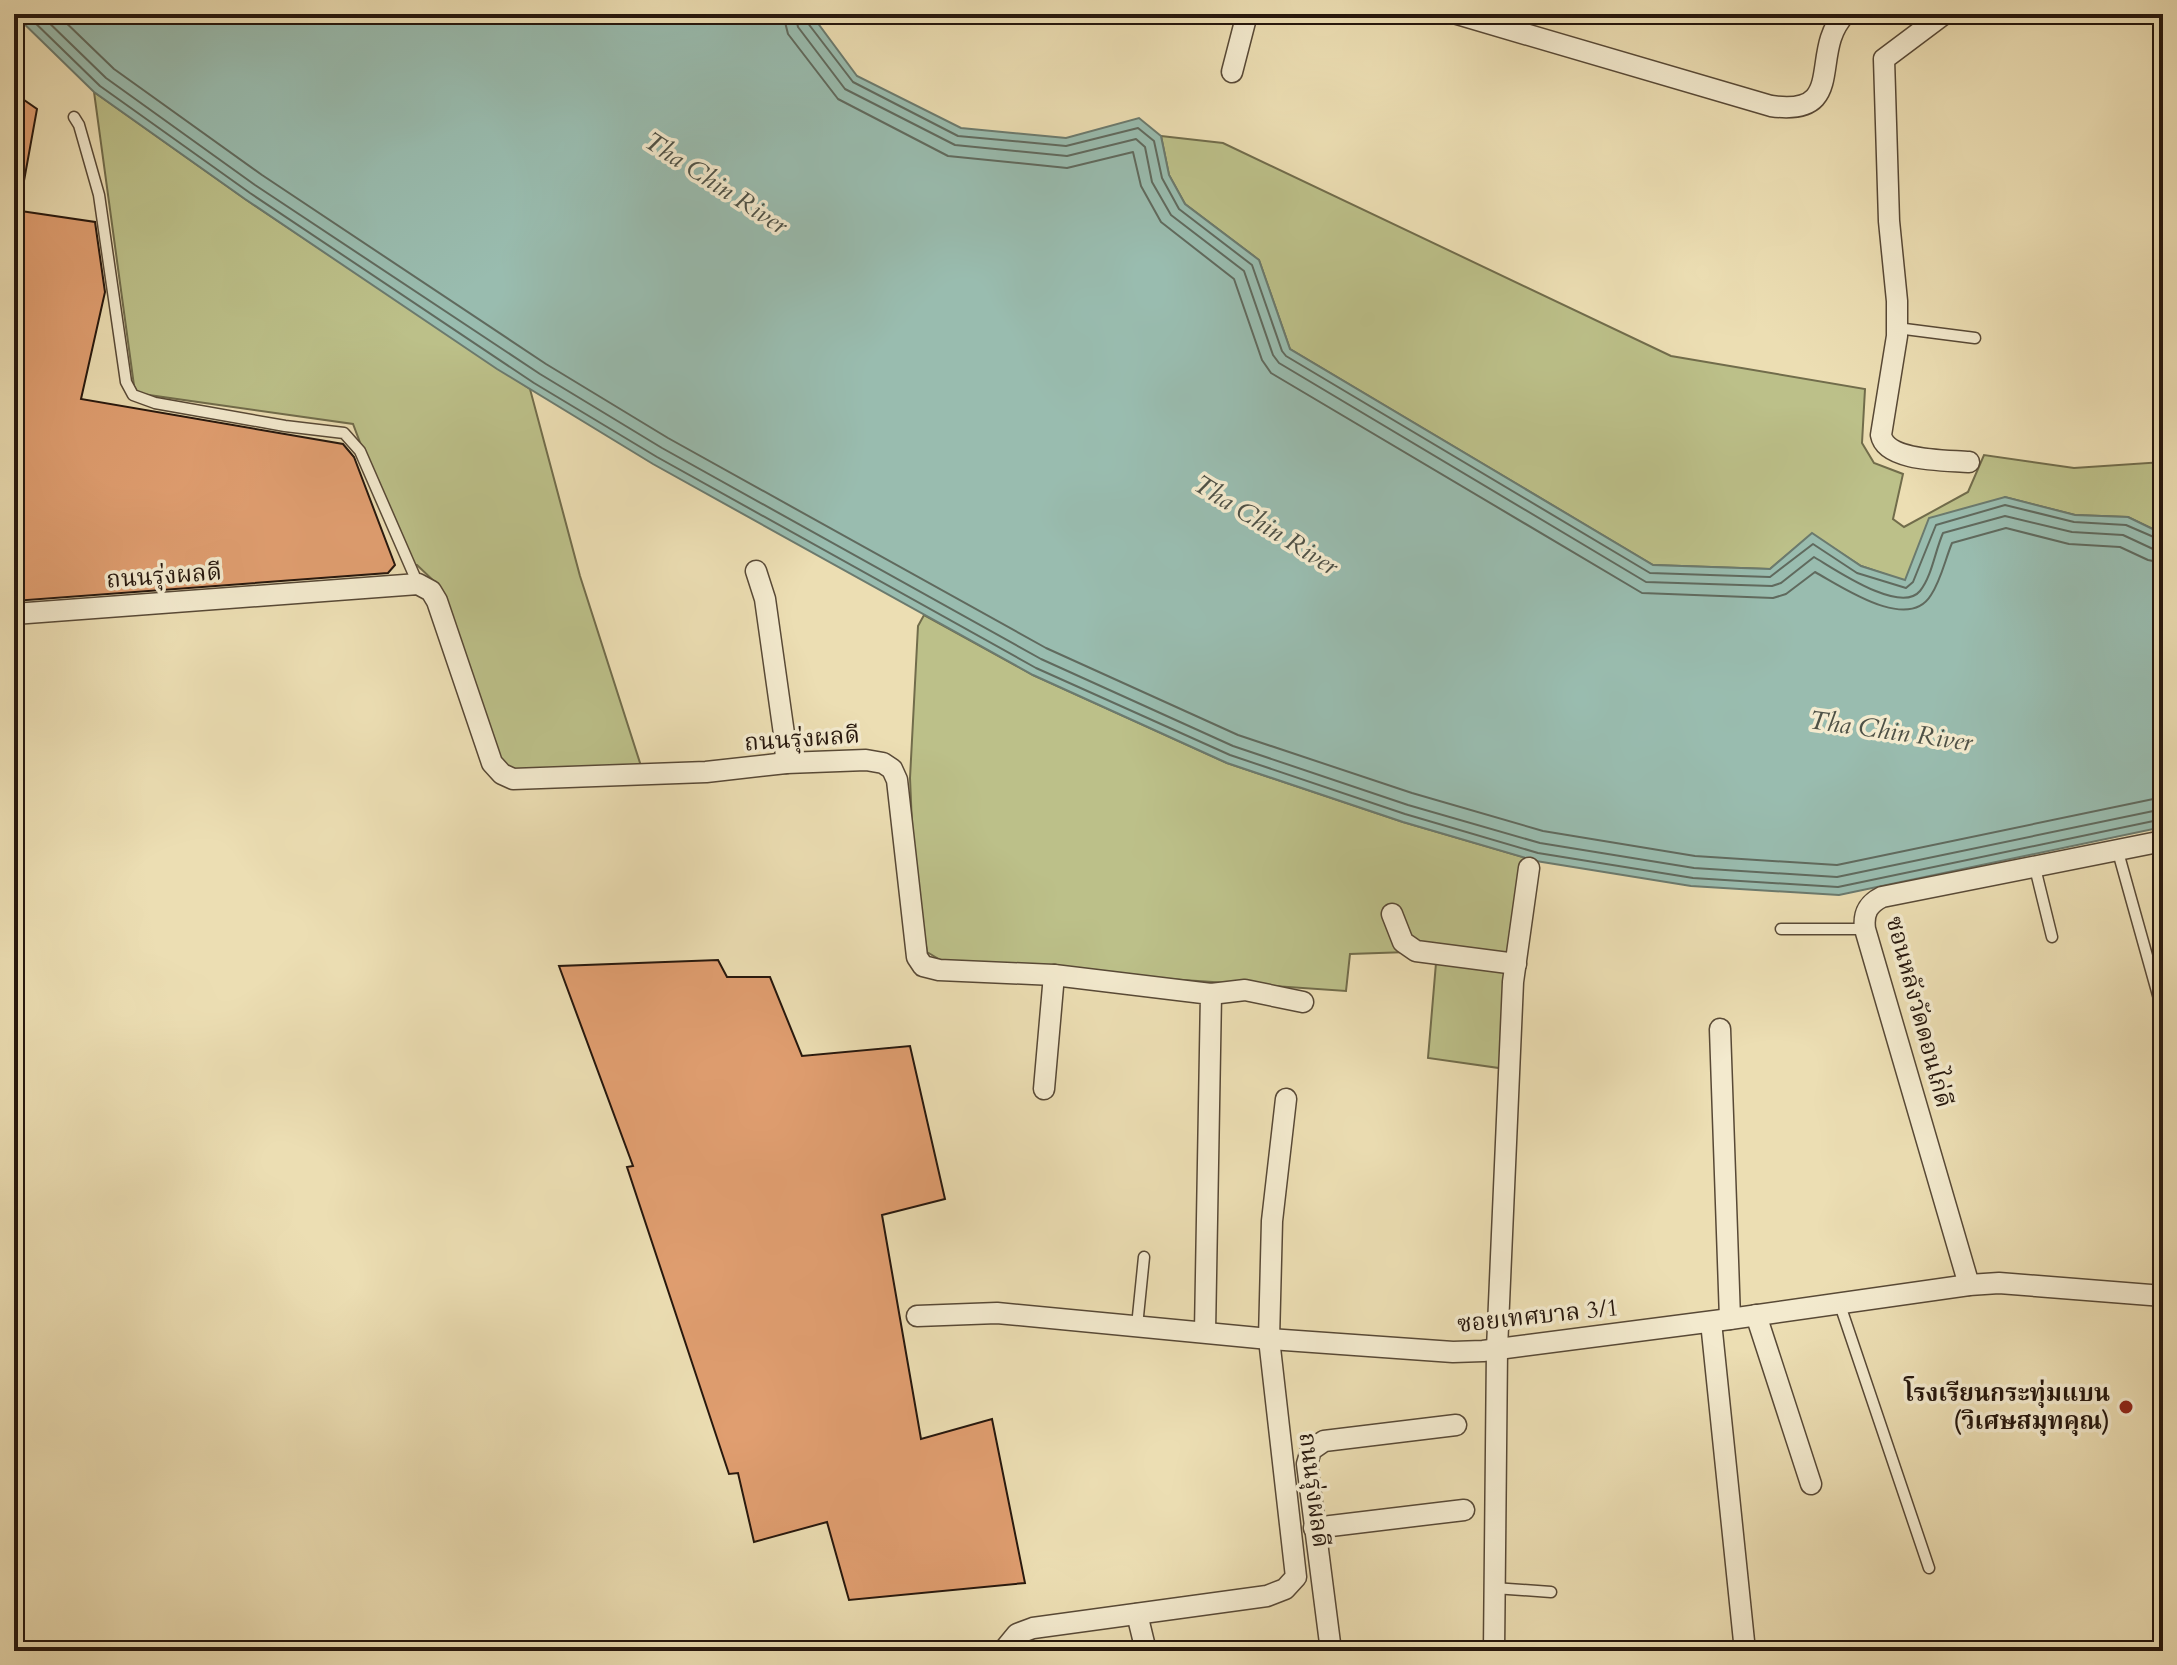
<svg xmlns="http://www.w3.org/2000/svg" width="2177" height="1665" font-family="Cardo,'Noto Serif Thai',serif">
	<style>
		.green { fill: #bcc089; stroke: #716c4b; stroke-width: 2 }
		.water { fill: #99bcaf; stroke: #6b7a6e; stroke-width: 2 }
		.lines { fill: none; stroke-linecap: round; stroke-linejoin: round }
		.shore { stroke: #606a5e; stroke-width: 2 }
		.building { fill: #e09e70; stroke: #26170d; stroke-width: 2 }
		.lane-casing { stroke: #584936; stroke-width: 13 }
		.street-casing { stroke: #584936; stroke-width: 23 }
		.lane { stroke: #f3eace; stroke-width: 10 }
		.street { stroke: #f3eace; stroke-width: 20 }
		.poi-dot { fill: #8f2418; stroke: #f3eace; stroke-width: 3 }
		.labels { text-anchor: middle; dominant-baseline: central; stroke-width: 7; stroke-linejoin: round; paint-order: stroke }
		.street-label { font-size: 24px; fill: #26170d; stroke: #f3eace }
		.poi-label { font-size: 24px; font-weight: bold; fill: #26170d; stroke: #f3eace; text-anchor: end }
		.water-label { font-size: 26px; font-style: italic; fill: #4e5146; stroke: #f3eace }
	</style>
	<rect width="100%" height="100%" fill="#ecdeb3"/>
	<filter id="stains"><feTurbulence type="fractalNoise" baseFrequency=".0025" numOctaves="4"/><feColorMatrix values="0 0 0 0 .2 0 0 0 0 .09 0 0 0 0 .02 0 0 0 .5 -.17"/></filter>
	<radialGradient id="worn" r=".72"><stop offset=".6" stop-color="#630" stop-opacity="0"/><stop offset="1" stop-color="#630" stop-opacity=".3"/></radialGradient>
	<!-- green -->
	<g class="green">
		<path d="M94,92L245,199L530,389L580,576L641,766L521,776L496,760L438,585L417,565L406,564L353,424L135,393Z"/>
		<path d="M1161,136L1223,143L1671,356L1865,389L1862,443L1874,463L1903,474L1893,519L1904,527L1968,492L1984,455L2074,468L2163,462V534L2128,517L2075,515L2005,497L1905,581L1861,566L1812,534L1770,569L1653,565L1290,349L1259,260L1185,204L1169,175Z"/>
		<path d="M924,615L1033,675L1227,763L1403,822L1536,861L1527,939L1509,946L1499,1068L1428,1058L1437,951L1350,954L1346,991L947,964L927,952L914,873L910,778L918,626Z"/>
	</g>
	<!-- water -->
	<path class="water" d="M14,14H811L857,76L961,128L1066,138L1139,118L1161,136L1169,175L1185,204L1259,260L1290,349L1653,565L1770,569L1812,533L1861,566L1905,580L1929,518L2005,497L2075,515L2128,517L2163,534V827L1839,895L1691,886L1536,861L1403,822L1227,763L1033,675L653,464L497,369L245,199L94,92Z"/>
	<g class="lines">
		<!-- shore -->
		<g class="shore">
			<path d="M26,14L100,86L250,193L534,383L657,457L1036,668L1230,755L1405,814L1538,853L1693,878L1838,887L2163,819"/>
			<path d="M40,14L106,78L255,185L540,374L662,448L1041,659L1233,746L1408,805L1540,843L1694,868L1837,877L2163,809"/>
			<path d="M57,14L114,69L262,175L546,364L668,438L1046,648L1238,735L1412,793L1543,831L1695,856L1837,865L2163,797"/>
			<path d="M783,14L788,34L838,99L948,156L1067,168L1133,152L1141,186L1161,222L1234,279L1262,360L1271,373L1642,593L1773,598L1786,594L1815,572C1841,586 1908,633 1931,595C1941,580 1945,560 1952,543L2006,528L2069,544L2120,547L2148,560L2163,563"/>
			<path d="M795,14L798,27L845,89L955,145L1067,156L1136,139L1145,147L1152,182L1171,215L1244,271L1273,355L1279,363L1646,582L1772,586L1781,583L1814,557C1833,568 1900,615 1920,591C1932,576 1935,551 1943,533L2005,516L2072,532L2123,535L2153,549L2163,551"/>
			<path d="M805,14L807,22L853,82L958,136L1066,146L1138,128L1154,141L1162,178L1179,209L1252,265L1282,351L1286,356L1650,573L1770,577L1813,544L1857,573L1906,588L1913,582L1936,525L2005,505L2074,522L2126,525L2163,541"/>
		</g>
	</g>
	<!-- building -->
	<g class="building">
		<path d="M14,93L37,109L22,192L14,191Z"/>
		<path d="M14,210L95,222L105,292L81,399L343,444L354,457L395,565L388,573L14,601Z"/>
		<path d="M718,960L727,977H770L802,1056L910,1046L945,1199L882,1215L921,1439L992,1419L1025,1583L849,1600L827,1522L754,1542L738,1473L729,1474L627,1167L633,1166L559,966Z"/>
	</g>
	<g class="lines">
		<!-- lane casing -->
		<g class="lane-casing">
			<g id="lane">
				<path d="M74,117L79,125L99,195L126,382L133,395L155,403L285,426L344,433L360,451L418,584"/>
				<path d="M1897,328L1975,338"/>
				<path d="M2118,852L2163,1013"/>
				<path d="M2035,868L2052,937"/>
				<path d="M1781,929H1865"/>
				<path d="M1839,1302L1929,1568"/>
				<path d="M1137,1326L1144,1257"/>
				<path d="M1494,1588L1551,1592"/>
				<path d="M2162,1638L2163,1640"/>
			</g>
		</g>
		<!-- street casing -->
		<g class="street-casing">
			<g id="street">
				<path d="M1457,14L1771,106C1849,117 1808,52 1845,14"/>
				<path d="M1944,14L1884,59L1889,221L1897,301V336L1881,435C1886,462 1947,460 1969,462"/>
				<path d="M1232,72L1247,14"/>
				<path d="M756,571L765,599L785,741L786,763"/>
				<path d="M14,614L418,584L431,591L437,601L492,763L502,774L513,779L706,772L786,763L866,760L883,763L892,769L897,780L917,957L923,966L939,970L1054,975L1211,994L1205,1332"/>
				<path d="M1392,914L1403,942L1416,951L1516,964"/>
				<path d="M1211,994L1245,990L1303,1002"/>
				<path d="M1720,1029L1730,1319"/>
				<path d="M1044,1089L1054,975"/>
				<path d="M1969,1285L1865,929C1863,913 1868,904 1882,897L2163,841"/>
				<path d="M1756,1315L1811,1484"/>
				<path d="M917,1316L997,1313L1269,1339L1453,1352L1483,1351L1730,1319L1969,1285L1999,1283L2163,1296"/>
				<path d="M1711,1322L1745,1651"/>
				<path d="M1314,1528L1464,1510"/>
				<path d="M1137,1614L1146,1651"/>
				<path d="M1003,1651L1017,1634L1033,1628L1267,1596L1285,1589L1296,1577L1269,1339L1272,1221L1286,1099"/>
				<path d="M1331,1651L1307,1464L1311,1450L1324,1441L1456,1425"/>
				<path d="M1494,1651L1497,1349L1513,982L1529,868"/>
			</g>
		</g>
		<!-- lane -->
		<use href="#lane" class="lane"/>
		<!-- street -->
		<use href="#street" class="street"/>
	</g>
	<!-- markers -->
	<circle class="poi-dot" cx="2126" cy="1407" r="8"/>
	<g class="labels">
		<!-- street labels -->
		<g class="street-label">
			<text transform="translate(164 576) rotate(-4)">ถนนรุ่งผลดี</text>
			<text transform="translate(802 739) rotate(-4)">ถนนรุ่งผลดี</text>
			<text transform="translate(1919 1012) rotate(75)">ซอนหลังวัดดอนไก่ดี</text>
			<text transform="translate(1538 1316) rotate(-6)">ซอยเทศบาล 3/1</text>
			<text transform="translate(1314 1490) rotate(83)">ถนนรุ่งผลดี</text>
		</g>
		<!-- poi labels -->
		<g class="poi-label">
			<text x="2110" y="1393">โรงเรียนกระทุ่มแบน<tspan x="2110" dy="28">(วิเศษสมุทคุณ)</tspan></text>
		</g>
		<!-- water labels -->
		<g class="water-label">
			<text transform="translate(716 183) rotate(33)">Tha Chin River</text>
			<text transform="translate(1266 525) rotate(32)">Tha Chin River</text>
			<text transform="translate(1891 731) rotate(8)">Tha Chin River</text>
		</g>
	</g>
	<!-- margin -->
	<rect width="2177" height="1665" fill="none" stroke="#ecdeb3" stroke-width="48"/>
	<rect x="16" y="16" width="2145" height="1633" fill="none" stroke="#26170d" stroke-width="4"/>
	<rect x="24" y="24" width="2129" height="1617" fill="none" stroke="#26170d" stroke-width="2"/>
	<rect width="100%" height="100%" filter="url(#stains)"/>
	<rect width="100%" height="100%" fill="url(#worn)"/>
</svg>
